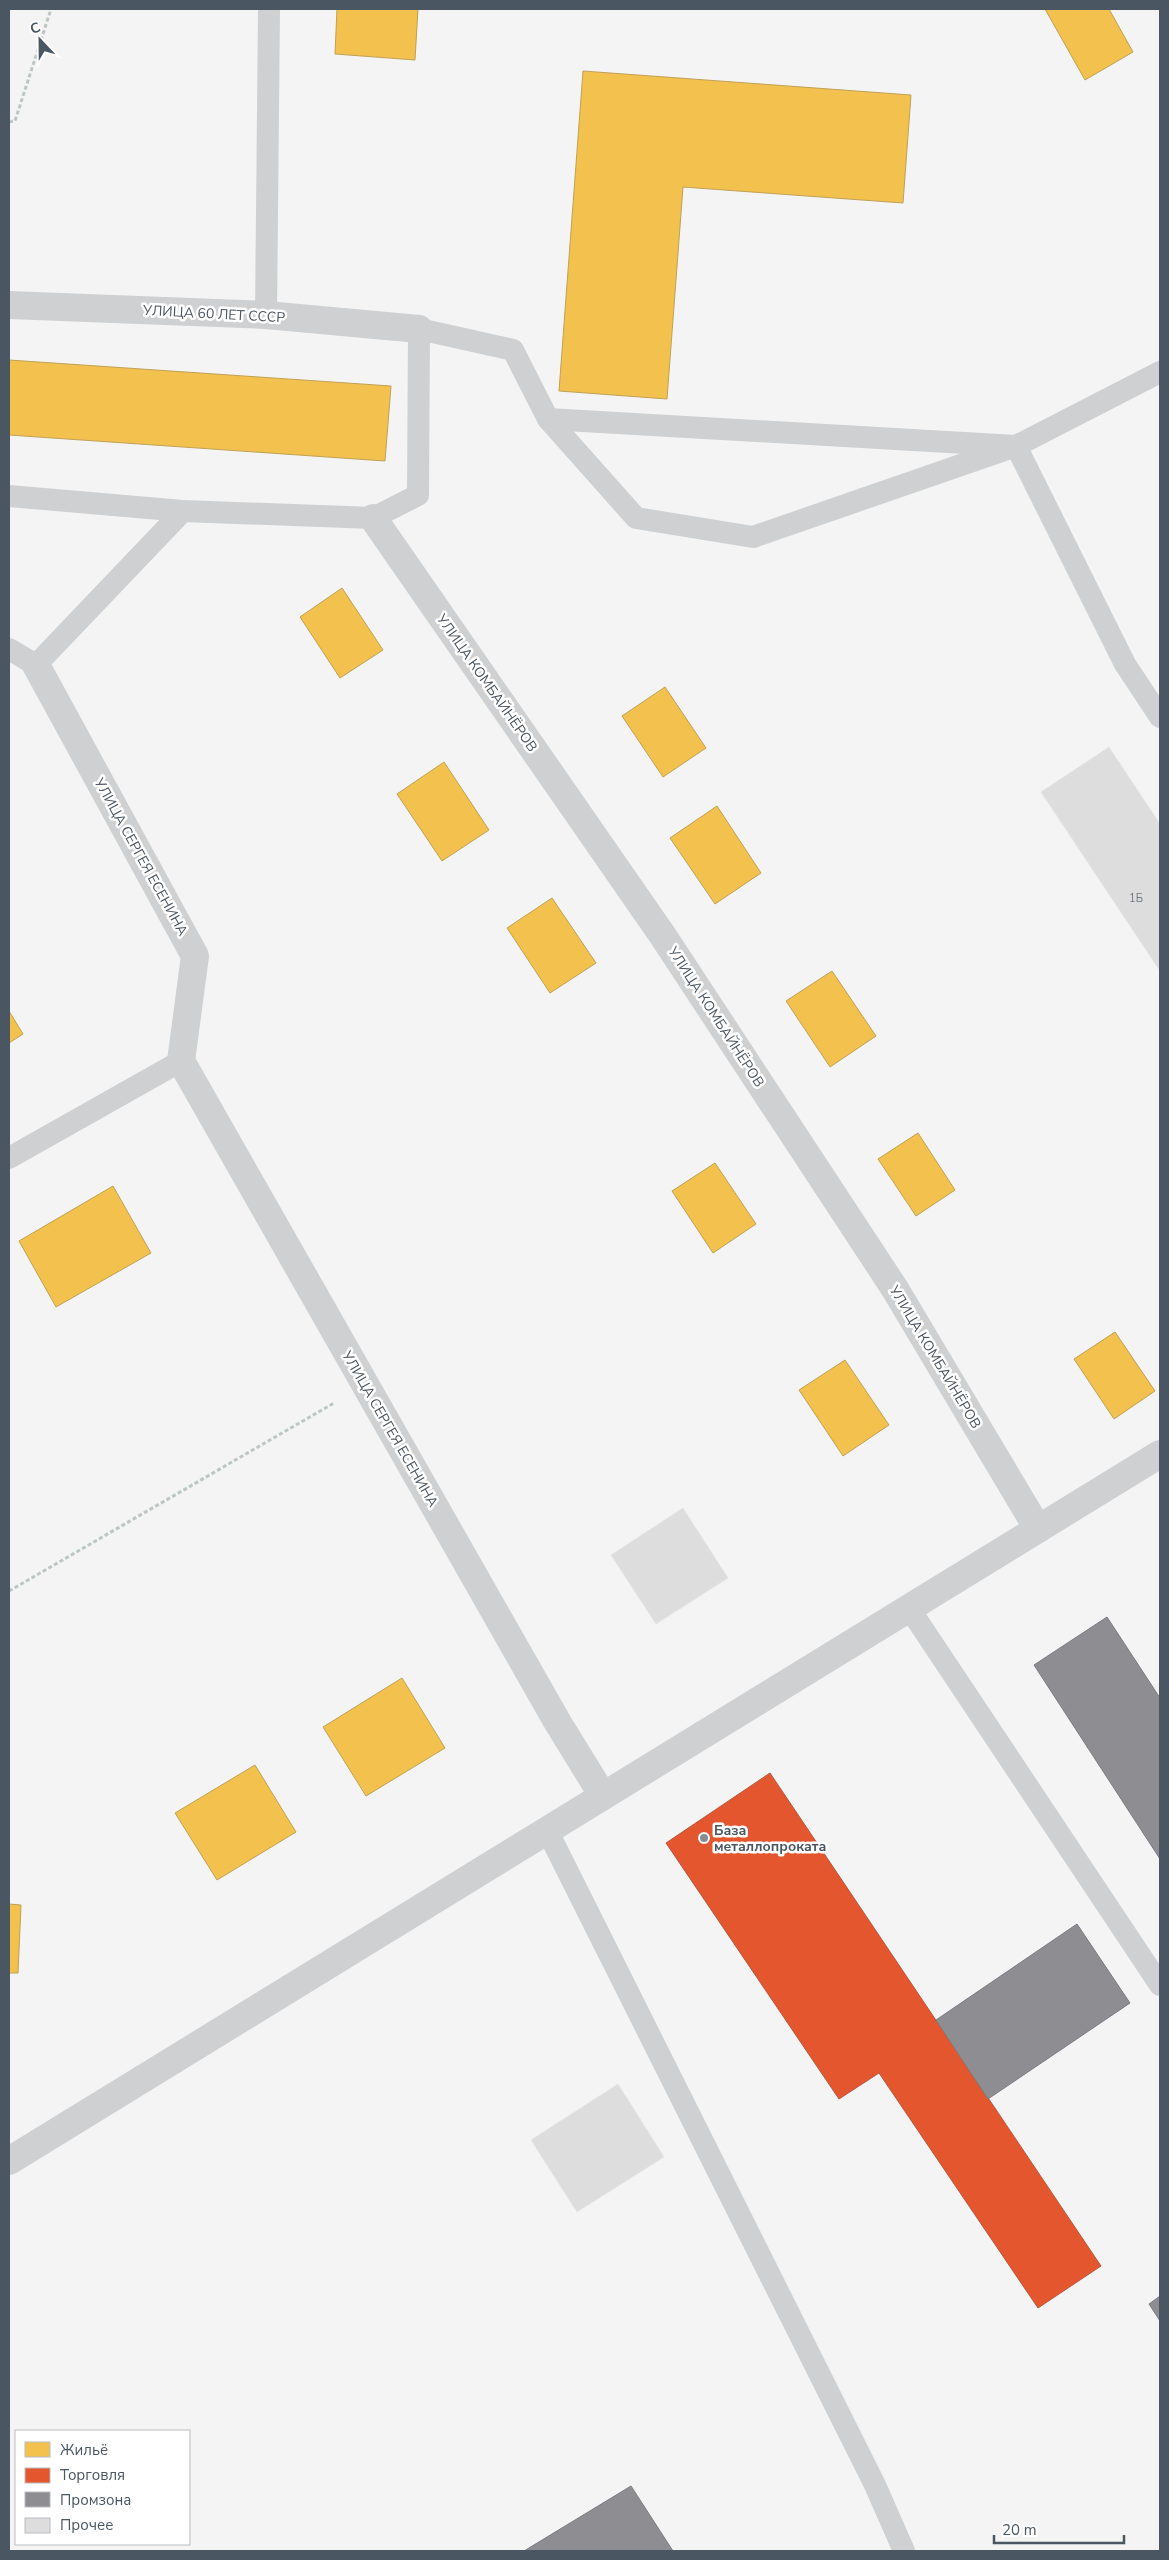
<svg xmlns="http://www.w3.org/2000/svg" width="1169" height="2560" font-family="'Nunito Sans',sans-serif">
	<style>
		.homes { fill: #f2c14e; stroke: #c0a154 }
		.shops { fill: #e4572e; stroke: #b6573d }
		.industry { fill: #8d8d92; stroke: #797c83 }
		.building { fill: #ddddde; stroke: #e5e6e7 }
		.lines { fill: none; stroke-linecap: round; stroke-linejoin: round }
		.path { stroke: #bcc7c4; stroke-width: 3; stroke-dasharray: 4 2.5; stroke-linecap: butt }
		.service { stroke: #ced0d2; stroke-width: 22 }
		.minor { stroke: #ced0d2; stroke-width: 28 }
		.poi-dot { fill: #868d94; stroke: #fff; stroke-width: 2 }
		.labels { text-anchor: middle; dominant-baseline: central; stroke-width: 5; stroke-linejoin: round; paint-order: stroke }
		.number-label { font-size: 11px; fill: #707881 }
		.street-label { font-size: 14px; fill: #4a5661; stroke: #fff }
		.poi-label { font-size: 14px; font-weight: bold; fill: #4a5661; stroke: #fff; text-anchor: start }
	</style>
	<rect width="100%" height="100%" fill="#f4f4f4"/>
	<!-- homes -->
	<g class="homes">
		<path d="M337,9H418L415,60L335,54Z"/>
		<path d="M1045,9H1109L1133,52L1085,80Z"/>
		<path d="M583,71L911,95L903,203L683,187L667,399L559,391Z"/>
		<path d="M9,360L391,386L385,461L9,435Z"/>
		<path d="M342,588L383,650L340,678L300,617Z"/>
		<path d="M665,687L706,748L663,777L622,716Z"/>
		<path d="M444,762L489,830L442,861L397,794Z"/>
		<path d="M717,806L761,873L715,904L670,838Z"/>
		<path d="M552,898L596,963L550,993L507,928Z"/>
		<path d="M832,971L876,1036L830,1067L786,1001Z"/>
		<path d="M9,1011L23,1034L9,1043Z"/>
		<path d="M918,1133L955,1190L916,1216L878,1159Z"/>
		<path d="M715,1163L756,1224L713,1253L672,1191Z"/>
		<path d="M113,1186L151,1253L56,1307L19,1241Z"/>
		<path d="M1115,1332L1155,1391L1114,1419L1074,1359Z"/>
		<path d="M845,1360L889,1425L843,1456L799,1390Z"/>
		<path d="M402,1678L445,1748L366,1796L323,1727Z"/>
		<path d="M255,1765L296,1832L217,1880L175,1813Z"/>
		<path d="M9,1904L21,1905L18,1973H9Z"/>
	</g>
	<!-- shops -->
	<path class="shops" d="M770,1773L1101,2266L1038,2308L879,2073L839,2099L666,1843Z"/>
	<!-- industry -->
	<g class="industry">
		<path d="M1107,1617L1160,1698V1859L1034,1665Z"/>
		<path d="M1077,1924L1130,2003L988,2099L936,2020Z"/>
		<path d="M1160,2296V2321L1149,2304Z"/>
		<path d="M631,2486L673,2551H524Z"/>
	</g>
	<!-- building -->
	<g class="building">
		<path d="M1109,747L1160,824V971L1041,792Z"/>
		<path d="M683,1508L728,1578L656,1624L611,1555Z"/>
		<path d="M618,2084L664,2157L577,2212L531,2140Z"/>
	</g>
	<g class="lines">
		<!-- path -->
		<g class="path">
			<path d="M9,122L15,121L51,9"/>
			<path d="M9,1591L334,1403"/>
		</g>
		<!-- service -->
		<g class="service">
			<path d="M266,315L269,9"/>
			<path d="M548,419L636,518L753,537L1016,446L1125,664L1160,717"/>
			<path d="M9,496L183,511L373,518L418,495L419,329L513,350L548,419L1016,446L1160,372"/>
			<path d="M9,649L36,665L183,511"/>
			<path d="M9,1158L181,1061"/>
			<path d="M909,1608L1160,1985"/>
			<path d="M547,1830L875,2485L904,2551"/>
		</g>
		<!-- minor -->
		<g class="minor">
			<path d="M9,305L266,315L419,329"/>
			<path d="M373,518L663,936L895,1289L1038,1529"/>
			<path d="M36,665L195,956L181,1061L558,1723L603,1796"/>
			<path d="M9,2161L1160,1454"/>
		</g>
	</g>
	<!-- markers -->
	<circle class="poi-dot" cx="704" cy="1838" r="5"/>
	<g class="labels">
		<!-- number labels -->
		<g class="number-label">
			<text x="1136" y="898">1Б</text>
		</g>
		<!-- street labels -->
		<g class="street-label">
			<text transform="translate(214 314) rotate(3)">УЛИЦА 60 ЛЕТ СССР</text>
			<text transform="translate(487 683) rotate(55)">УЛИЦА КОМБАЙНЁРОВ</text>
			<text transform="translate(141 857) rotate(61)">УЛИЦА СЕРГЕЯ ЕСЕНИНА</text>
			<text transform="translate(716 1017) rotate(57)">УЛИЦА КОМБАЙНЁРОВ</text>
			<text transform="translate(935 1357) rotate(59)">УЛИЦА КОМБАЙНЁРОВ</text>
			<text transform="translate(390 1429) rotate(60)">УЛИЦА СЕРГЕЯ ЕСЕНИНА</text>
		</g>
		<!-- poi labels -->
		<g class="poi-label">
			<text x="714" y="1830">База<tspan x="714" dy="16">металлопроката</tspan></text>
		</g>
	</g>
	<!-- border -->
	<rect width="1169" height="2560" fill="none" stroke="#4a5661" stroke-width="20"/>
	<!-- legend -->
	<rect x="15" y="2430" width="175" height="115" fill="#ffffff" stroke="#b7bbc0"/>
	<rect x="25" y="2442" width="25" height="15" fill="#f2c14e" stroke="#b7bbc0"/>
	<text x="60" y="2455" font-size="15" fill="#4a5661">Жильё</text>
	<rect x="25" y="2468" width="25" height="15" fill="#e4572e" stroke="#b7bbc0"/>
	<text x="60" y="2480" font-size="15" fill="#4a5661">Торговля</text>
	<rect x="25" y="2492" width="25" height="15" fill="#8d8d92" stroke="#b7bbc0"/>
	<text x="60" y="2505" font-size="15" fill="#4a5661">Промзона</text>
	<rect x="25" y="2518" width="25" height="15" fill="#ddddde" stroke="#b7bbc0"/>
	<text x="60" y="2530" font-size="15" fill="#4a5661">Прочее</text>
	<!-- north arrow -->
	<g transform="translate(40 40) rotate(338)" stroke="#ffffff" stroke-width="4" paint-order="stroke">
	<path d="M0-4L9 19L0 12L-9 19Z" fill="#4a5661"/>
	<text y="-8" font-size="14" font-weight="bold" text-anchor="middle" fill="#4a5661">С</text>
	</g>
	<!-- scale -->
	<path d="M994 2535v8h130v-8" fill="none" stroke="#4a5661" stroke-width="2.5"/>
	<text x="1002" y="2535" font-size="15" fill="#4a5661" stroke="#ffffff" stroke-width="4" paint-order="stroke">20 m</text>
</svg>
